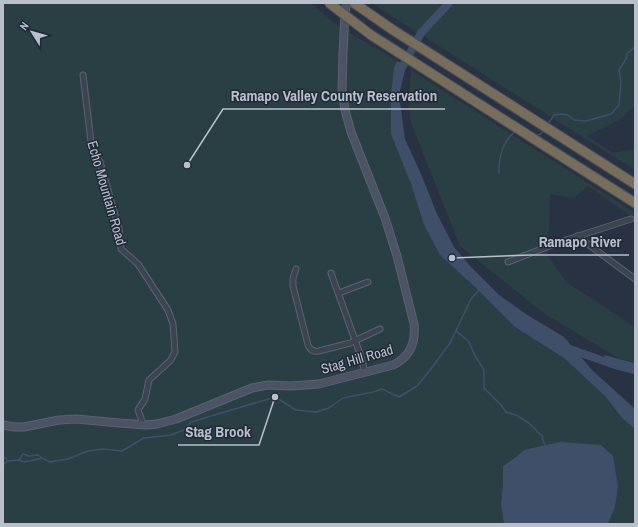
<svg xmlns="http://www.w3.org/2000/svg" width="638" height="527" font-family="'Archivo Narrow',sans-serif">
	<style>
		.green { fill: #2a3f43 }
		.water { fill: #3f4f6a }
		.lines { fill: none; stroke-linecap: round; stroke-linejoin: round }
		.stream { stroke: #3f4f6a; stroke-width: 1.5 }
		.river { stroke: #3f4f6a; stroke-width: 8 }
		.street-casing { stroke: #5a626f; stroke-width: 7 }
		.secondary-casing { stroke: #5a626f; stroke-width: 9 }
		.highway-casing { stroke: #474f5c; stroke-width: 11 }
		.street { stroke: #3c4451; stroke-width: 5 }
		.secondary { stroke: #4b5364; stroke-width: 7 }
		.highway { stroke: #776d5a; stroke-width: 9 }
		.highway-bridge-casing { stroke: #474f5c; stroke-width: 11; stroke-linecap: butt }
		.highway-bridge { stroke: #776d5a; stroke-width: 9 }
		.labels { text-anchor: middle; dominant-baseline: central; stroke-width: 3; stroke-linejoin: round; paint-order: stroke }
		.street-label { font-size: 14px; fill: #b9c0cb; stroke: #212937 }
		.leader { fill: none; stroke: #b9c0cb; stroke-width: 1.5 }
		.callout-dot { fill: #b9c0cb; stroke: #212937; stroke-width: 1.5 }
		.callout-label { font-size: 15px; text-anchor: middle; font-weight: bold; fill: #b9c0cb; stroke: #212937; stroke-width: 3; stroke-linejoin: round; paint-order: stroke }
	</style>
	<rect width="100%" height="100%" fill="#283242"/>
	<!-- green -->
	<g class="green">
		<path d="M3,3H311L333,22L360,39L397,61L394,68L391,94V134L411,184L424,225L440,255L475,287L515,327L564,358L606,397L622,418L635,429V524H608L615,507L607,450L601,445L524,450L516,457L503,466V483L501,505L504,524H3Z"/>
		<path d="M371,3H405L406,4L407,3H635V105L621,119L587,136L613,153L635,149V170Z"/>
		<path d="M411,70L635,213V219L588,186L574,198L550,194L548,256L566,282L635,327V362L620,359L545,314L460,246L411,123L409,104Z"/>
	</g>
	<!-- water -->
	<g class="water">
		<path d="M397,61L406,66L399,95L405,139L421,174L437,214L454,247L471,267L499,295L529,316L564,337L592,370L635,409V429L622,418L606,397L564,358L515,327L475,287L440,255L424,225L411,184L391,134V94L394,68Z"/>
		<path d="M604,355L635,363V372L608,365Z"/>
		<path d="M560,442L601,445L613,456L618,487L615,507L608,524H504L501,505L503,483V466L516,457L524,450Z"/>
	</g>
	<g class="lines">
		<!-- stream -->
		<g class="stream">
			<path d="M548,124L554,115L561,114L568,115L574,120L586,121L611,114L619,105L621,82L619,70L626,59L627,54L635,46"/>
			<path d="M536,136L541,134L543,130"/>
			<path d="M499,173C498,159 503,140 515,132"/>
			<path d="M456,331L467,340L470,344L475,356L483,368L484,372V388L501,405L506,412L516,415L529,423L542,436L545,446"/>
			<path d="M3,457L6,458L7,460"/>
			<path d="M19,460L23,454L29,456L38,455L41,457"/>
			<path d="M3,465L7,461L19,460L24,462L42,458L50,462L68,459L88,451L103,449L122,451L144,438L171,435L184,430L191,422L275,397L296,410L316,412L329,408L343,398L373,392L382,389L399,397L417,386L431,369L450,343L471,299L480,289"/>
		</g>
		<!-- river -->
		<g class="river">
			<path d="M399,73L421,33L449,3"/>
			<path d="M567,348L615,365L635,370"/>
		</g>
		<!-- street casing -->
		<g class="street-casing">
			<g id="street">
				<path d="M83,75L92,150L100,162L119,229L121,249L138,264L168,310L173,324L175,352L170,361L149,380L145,399L138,410L143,424"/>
				<path d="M577,236L635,279"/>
				<path d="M508,262L557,243L631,219"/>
				<path d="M296,269L293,278V286L308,345C310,350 314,352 319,351L350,343L380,329"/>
				<path d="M331,273L360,354L365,372"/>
				<path d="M339,293L368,282"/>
			</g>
		</g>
		<!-- secondary casing -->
		<g class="secondary-casing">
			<path id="secondary" d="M3,425L15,427H24L59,420L76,419L119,423L146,425L157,424L176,419L252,388L268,385L291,386L319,384L393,365C410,357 416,343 414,324L397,256L385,218L351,132L345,110L342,91L343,53L345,12L347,3"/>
		</g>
		<!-- highway casing -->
		<g class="highway-casing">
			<g id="highway">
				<path d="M354,3L393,30L635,184"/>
				<path d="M545,146L635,203"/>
			</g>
		</g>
		<!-- street -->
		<use href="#street" class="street"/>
		<!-- secondary -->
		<use href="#secondary" class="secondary"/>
		<!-- highway -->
		<use href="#highway" class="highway"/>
		<!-- highway-bridge casing -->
		<g class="highway-bridge-casing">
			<path id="highway-bridge" d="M329,3L371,35L545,146"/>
		</g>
		<!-- highway-bridge -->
		<use href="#highway-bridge" class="highway-bridge"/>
	</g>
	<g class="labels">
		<!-- street labels -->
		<g class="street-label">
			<text transform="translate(107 193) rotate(74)">Echo Mountain Road</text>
			<text transform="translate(357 359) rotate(-16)">Stag Hill Road</text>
		</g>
	</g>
	<!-- callouts -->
	<path class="leader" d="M187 165L223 109H445M452 258L530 255H629M275 397L259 445H178"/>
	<g class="callout-dot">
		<circle cx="187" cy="165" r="4"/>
		<circle cx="452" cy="258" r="4"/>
		<circle cx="275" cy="397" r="4"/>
	</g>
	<g class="callout-label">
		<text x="334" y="101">Ramapo Valley County Reservation</text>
		<text x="580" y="247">Ramapo River</text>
		<text x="218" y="437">Stag Brook</text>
	</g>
	<!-- border -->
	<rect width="638" height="527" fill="none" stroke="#b9c0cb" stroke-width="8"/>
	<!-- north arrow -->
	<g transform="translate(32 32) rotate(307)" stroke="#212937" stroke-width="3" paint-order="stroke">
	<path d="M0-3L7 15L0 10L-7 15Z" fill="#b9c0cb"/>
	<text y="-6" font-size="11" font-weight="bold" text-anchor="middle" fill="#b9c0cb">N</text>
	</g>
</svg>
